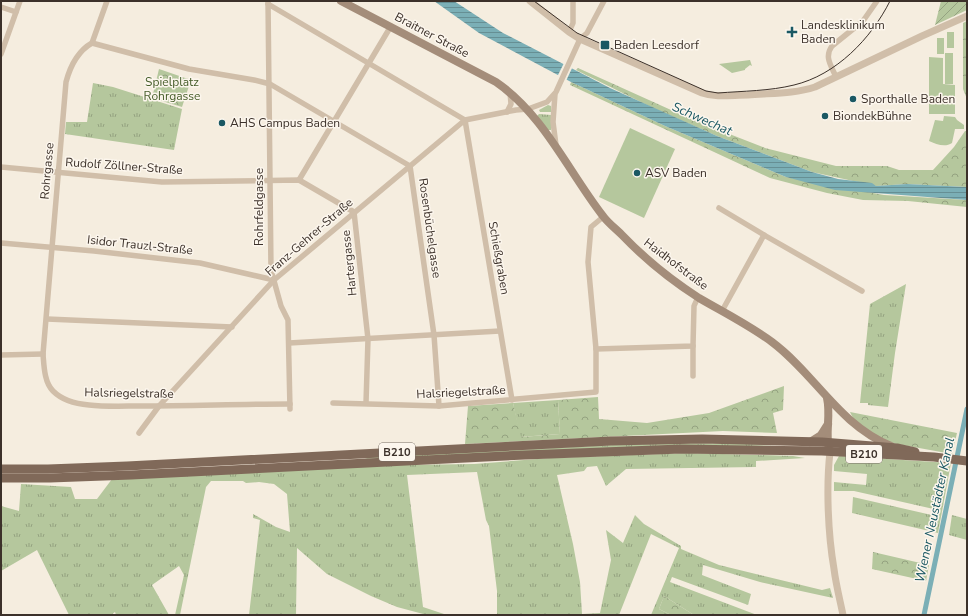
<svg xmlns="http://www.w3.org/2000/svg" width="968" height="616" font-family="'Nunito Sans',sans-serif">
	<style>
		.grass { fill: url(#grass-tufts) }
		.forest { fill: url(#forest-crowns) }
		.garden { fill: url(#garden-furrows) }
		.pitch { fill: #b5c79d }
		.water { fill: url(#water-rules) }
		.pier { fill: #f5eddf }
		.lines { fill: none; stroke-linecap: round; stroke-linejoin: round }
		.canal { stroke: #7bafb6; stroke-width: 5 }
		.minor { stroke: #d0bea9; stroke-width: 5.5 }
		.tertiary { stroke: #d0bea9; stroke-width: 7 }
		.secondary { stroke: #a48d7a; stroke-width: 8 }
		.primary { stroke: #806959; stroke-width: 9 }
		.tram { stroke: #3c312a; stroke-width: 1 }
		.poi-dot { fill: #1a5863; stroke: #fcf6ed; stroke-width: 1.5 }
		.labels { text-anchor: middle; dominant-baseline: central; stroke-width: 3; stroke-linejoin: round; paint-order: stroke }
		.shield { fill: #fcf6ed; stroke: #766c64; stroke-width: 1 }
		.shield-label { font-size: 11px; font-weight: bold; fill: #3c312a }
		.poi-label { font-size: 12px; fill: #3c312a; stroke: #fcf6ed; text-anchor: start }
		.street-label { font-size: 12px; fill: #3c312a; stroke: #fcf6ed }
		.park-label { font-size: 12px; fill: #465d2a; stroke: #fcf6ed }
		.water-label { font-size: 13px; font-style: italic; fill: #1a5863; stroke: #fcf6ed }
	</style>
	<defs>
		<pattern id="grass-tufts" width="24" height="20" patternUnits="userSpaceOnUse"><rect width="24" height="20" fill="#b5c79d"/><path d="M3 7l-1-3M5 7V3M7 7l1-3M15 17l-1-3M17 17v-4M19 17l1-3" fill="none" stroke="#94a280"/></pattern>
		<pattern id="forest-crowns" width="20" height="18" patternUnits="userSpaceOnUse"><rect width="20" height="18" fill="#b5c79d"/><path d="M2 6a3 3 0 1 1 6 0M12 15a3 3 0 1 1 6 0" fill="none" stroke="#94a280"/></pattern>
		<pattern id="garden-furrows" width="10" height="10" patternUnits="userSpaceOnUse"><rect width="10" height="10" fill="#b5c79d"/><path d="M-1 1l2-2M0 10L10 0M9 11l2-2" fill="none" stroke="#94a280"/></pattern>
		<pattern id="water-rules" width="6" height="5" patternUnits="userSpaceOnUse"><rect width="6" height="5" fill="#7bafb6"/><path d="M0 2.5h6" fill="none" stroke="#668f94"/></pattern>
	</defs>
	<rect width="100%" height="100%" fill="#f5eddf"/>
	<!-- grass -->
	<g class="grass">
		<path d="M93,83L113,87L182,109L174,150L65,134L66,122H87Z"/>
		<path d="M548,105L551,106V112H540L539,110Z"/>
		<path d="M539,114L551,115V130H548L537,116Z"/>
		<path d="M906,284L895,353L888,407L868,405V403H860L870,304Z"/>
		<path d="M558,400L560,434L520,437L513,403Z"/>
		<path d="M653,443L775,444V445L365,459L370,457Z"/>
		<path d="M689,453L793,456L805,458L756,461V467L626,469L606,486L597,466L587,467L584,471L557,475L573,544L580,582L582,614L600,613L611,560L606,530L623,543L635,515L644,524L681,546V549L719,565L822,590L830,588L833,598L760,582L703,565L702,575L751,594L748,605L672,577L670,582L757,615H694L664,596L659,609L671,615H661L658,614L657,615H651L679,548L651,534L619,615H497V591L489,526L486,520L477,472L407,475L423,607L447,615H427L397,607L371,596L327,574L297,548L296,615H249L260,520L253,518V514L276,527L290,532L287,494L274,484L259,482L246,483L243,481H211L206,487L180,615H175L184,575L179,566L152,585L169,615H116L115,612L111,615H69L37,550L1,571V506L19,511L21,484L71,487L75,499H97L112,479L402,465L474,464L550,458Z"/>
		<path d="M839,456L951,463L938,533L852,513L853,497L936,516L938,510L854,491H834V482L866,485L867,474L834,471V465Z"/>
		<path d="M952,515L967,519V540L949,535Z"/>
	</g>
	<!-- forest -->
	<g class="forest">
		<path d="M967,21V99L963,89V23Z"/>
		<path d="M578,68L691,119L765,148L836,166H887L899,170H933L954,147L965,131H967V187L907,184L876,186L812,172L717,136L653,108L576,70Z"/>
		<path d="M159,69L191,80L182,107L152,98Z"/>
		<path d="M571,82L665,126L786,177L884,195L967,200V207L908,201L863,200L827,193L770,178L570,85Z"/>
		<path d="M784,386L783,410L773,413L777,433L723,431L465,444L468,406L513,403L521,437L560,434L558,400L598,397L599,419L647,423L709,413Z"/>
		<path d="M850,412L957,433L952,454L897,444L882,440L855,422Z"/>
		<path d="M873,552L929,565L926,581L872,569Z"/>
		<path d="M664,596L694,615H671L659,609Z"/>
	</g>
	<!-- garden -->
	<path class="garden" d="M941,1H967V10L935,25Z"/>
	<!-- pitch -->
	<g class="pitch">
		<rect x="947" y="32" width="7" height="16"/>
		<rect x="937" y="38" width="7" height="16"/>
		<rect x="945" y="53" width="8" height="31"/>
		<path d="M929,57L943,58V84L955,85V114H929Z"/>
		<path d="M750,60L752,66L750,65L745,69V70L732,73L719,64Z"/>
		<path d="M944,116L955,117L957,120L964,125V129H955L952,143C945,148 936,144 929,141L935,120L943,121Z"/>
		<path d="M630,128L675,149L644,218L599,197Z"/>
	</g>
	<!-- water -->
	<path class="water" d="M434,1H454L503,33L610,88L717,136L812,172L838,179L872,183L876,186L907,184L967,187V200L835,190L786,177L665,126L571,82L479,33Z"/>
	<!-- pier -->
	<path class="pier" d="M565,61L573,66L566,81L557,77Z"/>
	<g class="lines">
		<!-- canal -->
		<path class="canal" d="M924,615L967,409"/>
		<!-- minor -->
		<g class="minor">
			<path d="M107,1L92,43C78,51 70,67 66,82L43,354C44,365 44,382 53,391C62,400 77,404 89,405C106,407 124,406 141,406C191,406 240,404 290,404"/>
			<path d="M268,1L271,270L281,306L288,320L290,409"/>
			<path d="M268,4L465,120"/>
			<path d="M1,7L16,12"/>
			<path d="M569,32L573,23V1"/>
			<path d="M92,43L189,69L254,80L270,84L410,166L434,335L439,406"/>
			<path d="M1,54L20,1"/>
			<path d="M836,77C831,65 824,57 832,46L863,21L877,1"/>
			<path d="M555,94L553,122L556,145"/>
			<path d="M507,112L511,104L510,92"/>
			<path d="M465,120L512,400"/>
			<path d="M1,167L162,182L299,180L354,212"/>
			<path d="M299,180L391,26"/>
			<path d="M719,208L764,235L862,291"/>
			<path d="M354,212L368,339L366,403"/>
			<path d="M1,243L94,251L200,263L274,280"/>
			<path d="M722,311L764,235"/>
			<path d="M47,319L232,327"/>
			<path d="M289,343L500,331"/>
			<path d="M693,346V376"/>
			<path d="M596,349L693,346L694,306L698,297"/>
			<path d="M1,355L43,354"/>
			<path d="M333,403L439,406L596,392V349L588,262L591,227L603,217"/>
			<path d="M139,433L159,406L274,280L465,120L516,110L528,109L547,102L556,92L580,39L587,33L604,1"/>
		</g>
		<!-- tertiary -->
		<g class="tertiary">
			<path d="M530,1L569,32L580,39L702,93C716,98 732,95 748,95C771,93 794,94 815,87L922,36L967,16"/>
			<path d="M830,452C826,487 828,534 834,569C836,585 840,600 843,615"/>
		</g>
		<!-- secondary -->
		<g class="secondary">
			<path d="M341,1L496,82C544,115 568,171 603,216C608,223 616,229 622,235C645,259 671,280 699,298C723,312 749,325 772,342C816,375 838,424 891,446"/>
			<path d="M827,398C831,415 825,433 829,449"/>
			<path d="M810,442L821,435L828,424"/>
		</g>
		<!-- primary -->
		<g class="primary">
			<path d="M1,469H48L127,466L611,441L702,439L822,442L897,448L915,452"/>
			<path d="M1,478H50L131,475L525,455L681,449L822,451L934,457L967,461"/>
		</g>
		<!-- tram -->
		<path class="tram" d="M534,1L577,33L706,91L718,93C743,91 770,91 794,85C836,75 871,39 890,1"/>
	</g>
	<!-- markers -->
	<g class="poi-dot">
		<path d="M790 26h4v4h4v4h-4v4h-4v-4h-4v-4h4z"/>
		<rect x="600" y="40" width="10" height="10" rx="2"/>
		<circle cx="853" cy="99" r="4"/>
		<circle cx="825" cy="116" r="4"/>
		<circle cx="222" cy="123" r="4"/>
		<circle cx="637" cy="173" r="4"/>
	</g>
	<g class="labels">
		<!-- shield labels -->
		<g class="shield">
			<rect x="379" y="443" width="36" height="18" rx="3"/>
			<rect x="846" y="445" width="36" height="18" rx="3"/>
		</g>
		<g class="shield-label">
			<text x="397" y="452">B210</text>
			<text x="864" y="454">B210</text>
		</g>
		<!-- poi labels -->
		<g class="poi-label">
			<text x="801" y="25">Landesklinikum<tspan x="801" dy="14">Baden</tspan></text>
			<text x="614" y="45">Baden Leesdorf</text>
			<text x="861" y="99">Sporthalle Baden</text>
			<text x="833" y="116">BiondekBühne</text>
			<text x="230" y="123">AHS Campus Baden</text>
			<text x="645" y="173">ASV Baden</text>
		</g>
		<!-- street labels -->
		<g class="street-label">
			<text transform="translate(432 35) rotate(28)">Braitner Straße</text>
			<text transform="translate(124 166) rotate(4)">Rudolf Zöllner-Straße</text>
			<text transform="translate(47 171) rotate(-85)">Rohrgasse</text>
			<text transform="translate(259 207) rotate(-90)">Rohrfeldgasse</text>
			<text transform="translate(430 228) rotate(82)">Rosenbüchelgasse</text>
			<text transform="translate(309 237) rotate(-41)">Franz-Gehrer-Straße</text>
			<text transform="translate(140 245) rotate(6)">Isidor Trauzl-Straße</text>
			<text transform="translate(499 258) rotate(80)">Schießgraben</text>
			<text transform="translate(349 263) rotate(-96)">Hartergasse</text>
			<text transform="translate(676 264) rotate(37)">Haidhofstraße</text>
			<text transform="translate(461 392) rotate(-3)">Halsriegelstraße</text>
			<text transform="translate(129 393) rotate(1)">Halsriegelstraße</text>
		</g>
		<!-- park labels -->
		<g class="park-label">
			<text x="172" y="82">Spielplatz<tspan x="172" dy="14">Rohrgasse</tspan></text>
		</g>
		<!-- water labels -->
		<g class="water-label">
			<text transform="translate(702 119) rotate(24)">Schwechat</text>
			<text transform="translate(935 510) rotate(-78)">Wiener Neustädter Kanal</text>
		</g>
	</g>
	<!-- border -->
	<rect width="968" height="616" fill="none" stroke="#3c312a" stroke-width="4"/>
</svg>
